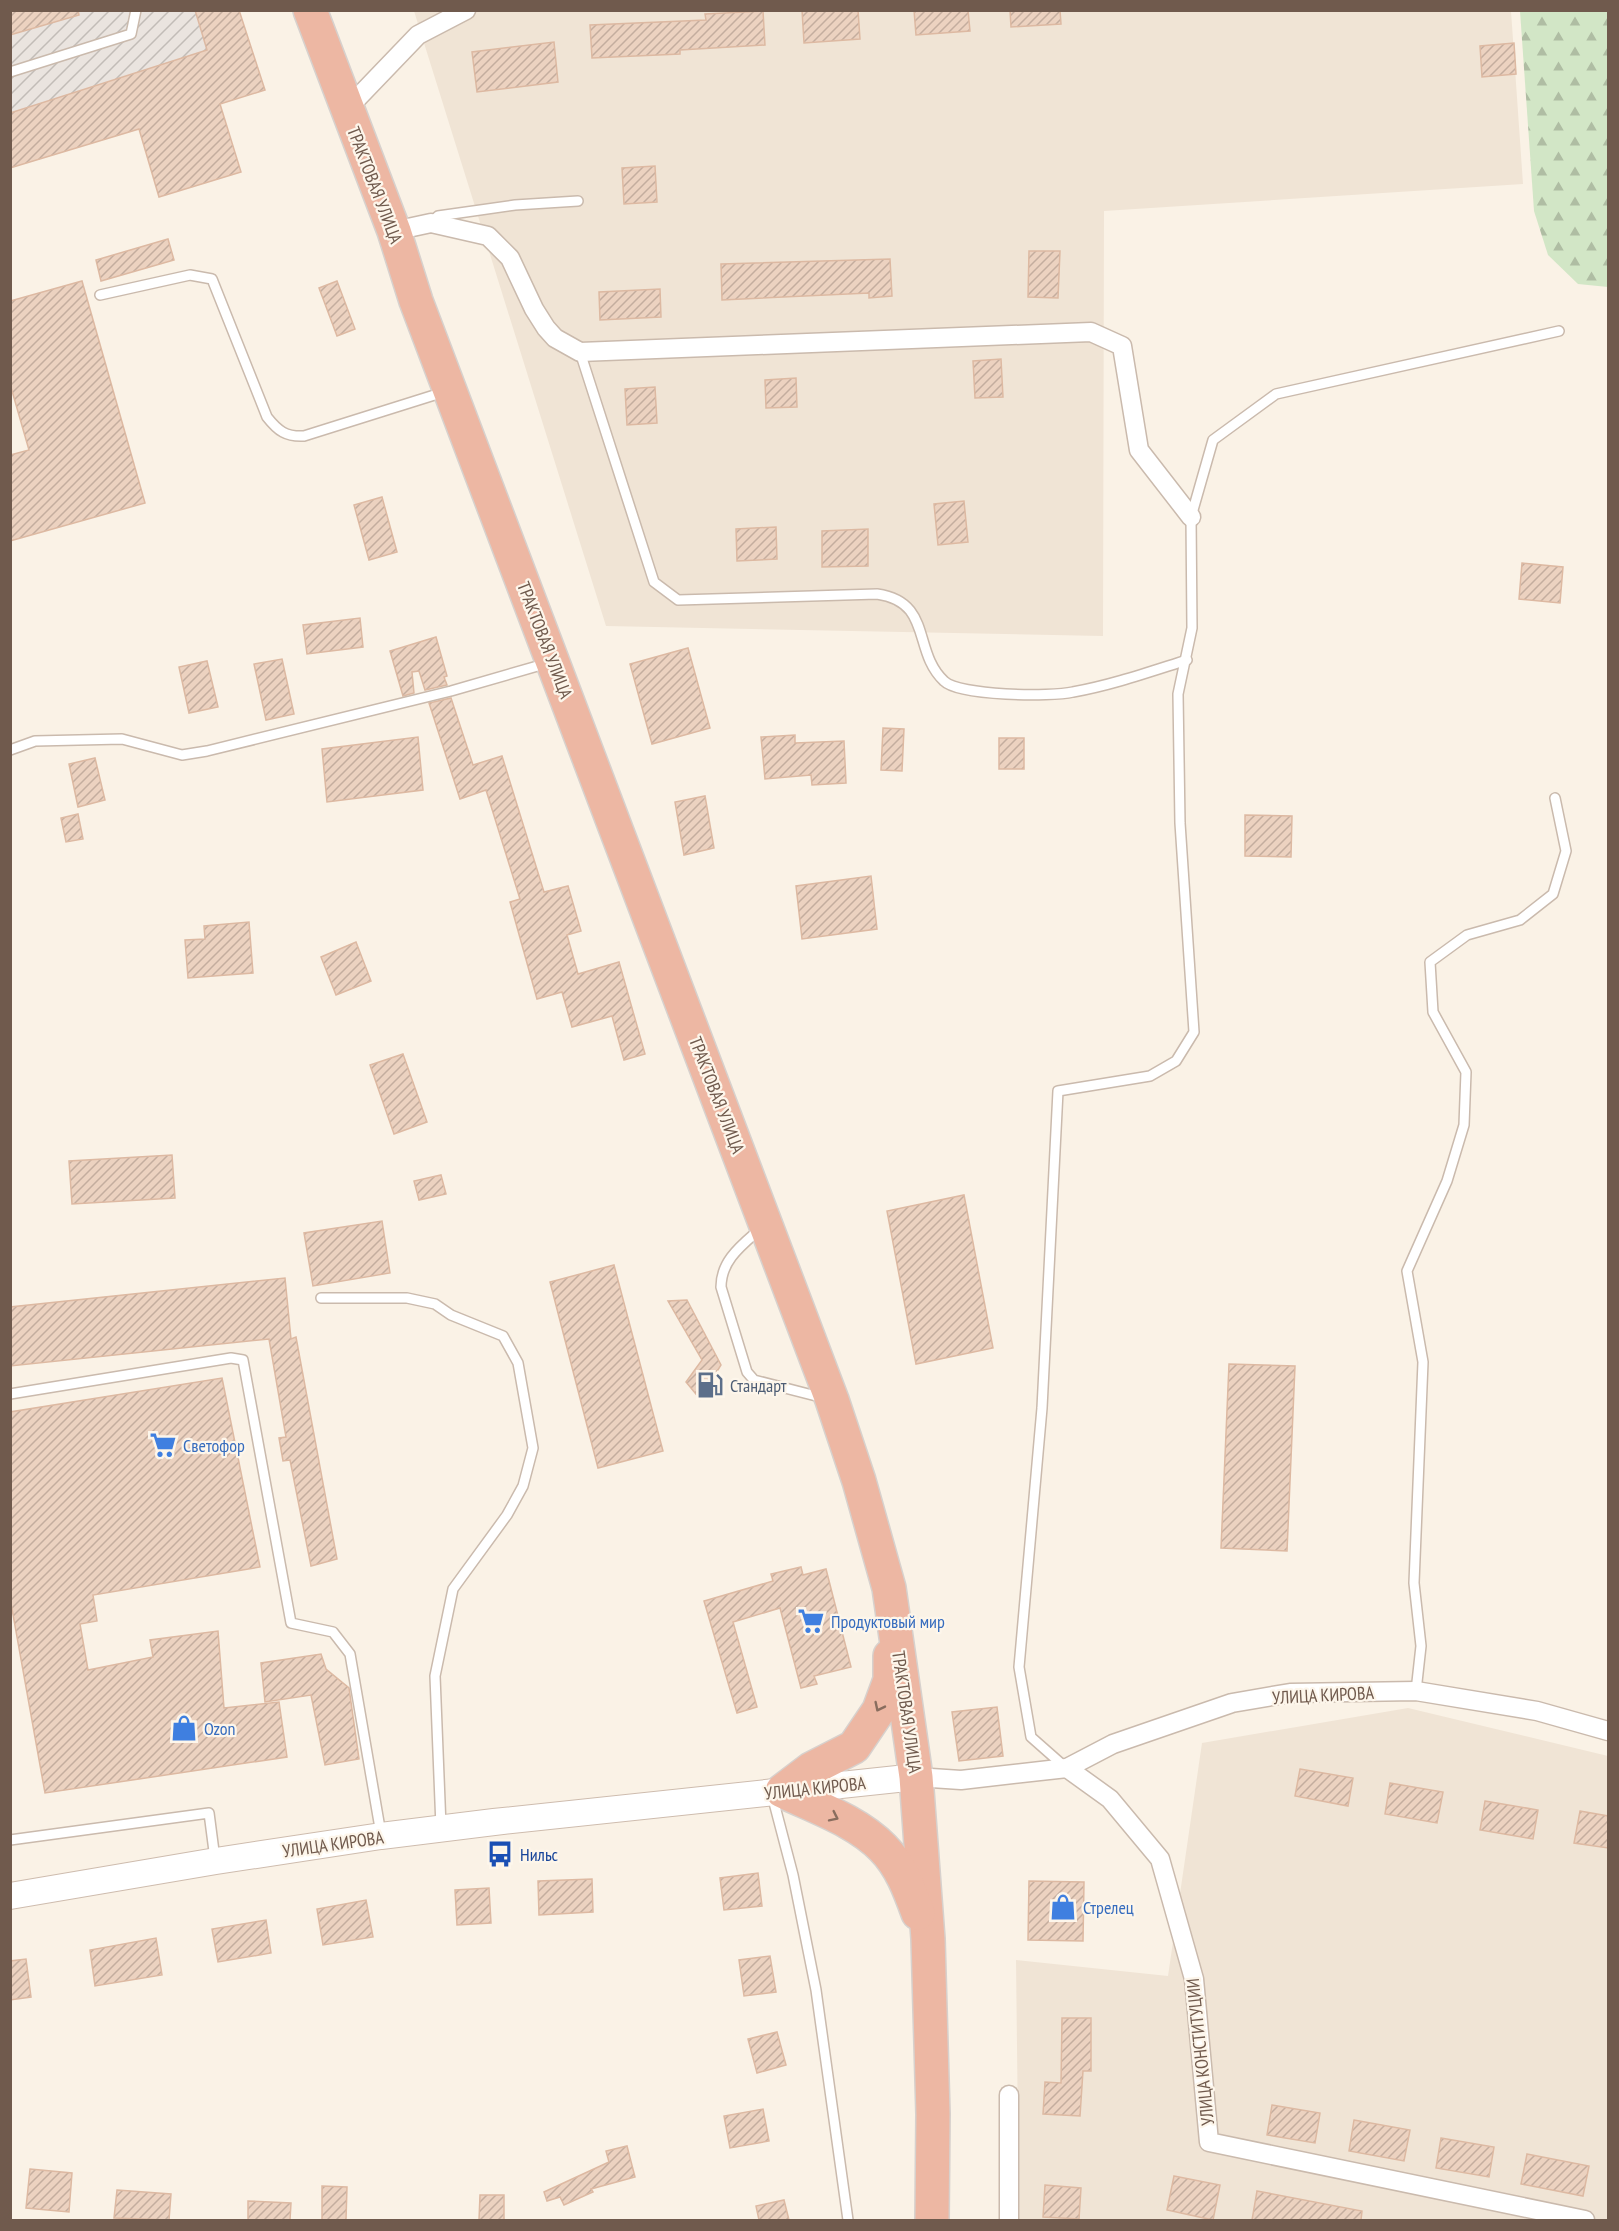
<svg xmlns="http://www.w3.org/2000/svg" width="1619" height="2231" font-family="'PT Sans Narrow',sans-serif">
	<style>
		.residential { fill: #f0e4d5 }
		.industrial { fill: url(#industrial-furrows) }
		.forest { fill: url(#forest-firs) }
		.building { fill: url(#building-hatch); stroke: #ddb9a2; stroke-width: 1.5 }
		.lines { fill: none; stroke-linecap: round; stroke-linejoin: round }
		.lane-casing { stroke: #cabaad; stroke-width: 12 }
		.street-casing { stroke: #cabaad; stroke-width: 21 }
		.secondary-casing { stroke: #cebcae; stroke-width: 28 }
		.highway-casing { stroke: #d7d1cd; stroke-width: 36 }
		.lane { stroke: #fff; stroke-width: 9 }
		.street { stroke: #fff; stroke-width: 18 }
		.secondary { stroke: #fff; stroke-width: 26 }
		.highway { stroke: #edb7a3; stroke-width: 33 }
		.oneway { stroke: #896d5e }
		.labels { text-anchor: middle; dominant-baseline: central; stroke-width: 4.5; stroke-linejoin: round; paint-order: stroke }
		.street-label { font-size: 18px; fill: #705a4d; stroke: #fdf6eb }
		.service-label { font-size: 18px; fill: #4e5e75; stroke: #fdf6eb; text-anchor: start }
		.shop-label { font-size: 18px; fill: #366cbe; stroke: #fdf6eb; text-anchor: start }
		.transit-label { font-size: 18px; fill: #164399; stroke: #fdf6eb; text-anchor: start }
	</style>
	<defs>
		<pattern id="industrial-furrows" width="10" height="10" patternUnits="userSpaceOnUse" patternTransform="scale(1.5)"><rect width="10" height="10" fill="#eae4df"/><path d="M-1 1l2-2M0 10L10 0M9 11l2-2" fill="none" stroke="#c2bcb7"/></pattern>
		<pattern id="forest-firs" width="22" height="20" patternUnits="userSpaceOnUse" patternTransform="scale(1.5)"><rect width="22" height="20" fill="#d2e6c6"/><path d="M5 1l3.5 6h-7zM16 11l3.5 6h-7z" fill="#afbda3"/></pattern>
		<pattern id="building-hatch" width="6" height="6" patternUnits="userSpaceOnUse" patternTransform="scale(1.5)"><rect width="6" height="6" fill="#ecd2c0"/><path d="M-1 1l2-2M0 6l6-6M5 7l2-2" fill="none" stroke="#c4ad9e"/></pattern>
	</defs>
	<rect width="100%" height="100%" fill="#faf2e6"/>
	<!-- residential -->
	<g class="residential">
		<path d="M414,11H1511L1523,184L1104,211L1103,636L606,626Z"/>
		<path d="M1408,1708L1608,1756V2220H1019L1016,1960L1168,1976L1202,1743Z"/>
	</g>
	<!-- industrial -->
	<path class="industrial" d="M11,11H239L265,90L11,168Z"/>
	<!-- forest -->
	<path class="forest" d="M1520,11H1608V287L1578,284L1548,255L1534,211Z"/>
	<!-- building -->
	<g class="building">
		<path d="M10,10H78L79,15L10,35Z"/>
		<path d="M195,10H239L265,90L220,104L241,172L159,197L139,129L10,168V113L207,50Z"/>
		<path d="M802,10H858L860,39L804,43Z"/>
		<path d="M914,10H968L970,31L916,35Z"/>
		<path d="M1010,10H1060L1061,24L1011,27Z"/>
		<path d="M763,11L765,45L680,50V54L592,58L590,25L706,20L705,14Z"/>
		<path d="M554,42L558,82L477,92L472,52Z"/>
		<path d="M1514,43L1516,74L1482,77L1480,46Z"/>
		<path d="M655,166L657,202L624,204L622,168Z"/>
		<path d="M168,239L174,260L101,281L96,260Z"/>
		<path d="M1029,251H1060L1058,298L1028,297Z"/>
		<path d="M890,259L892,296L869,298V293L722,300L721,264Z"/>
		<path d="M82,281L145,503L10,541V455L29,450L10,384V301Z"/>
		<path d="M337,281L355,329L337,336L319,288Z"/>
		<path d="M660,289L661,317L600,320L599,292Z"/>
		<path d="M1001,359L1003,397L975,398L973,361Z"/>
		<path d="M796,378L797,407L766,408L765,380Z"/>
		<path d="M655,387L657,423L627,425L625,389Z"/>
		<path d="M382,497L397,552L369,560L354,505Z"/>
		<path d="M964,501L968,542L938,545L934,504Z"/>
		<path d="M776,527L777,559L737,561L736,529Z"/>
		<path d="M868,529V566L822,567V531Z"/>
		<path d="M1522,563L1563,567L1560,603L1519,599Z"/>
		<path d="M360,618L363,647L307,654L303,625Z"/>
		<path d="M436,637L447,676L444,677L447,685L425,690L419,671L412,672L414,693L403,696L390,651Z"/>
		<path d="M688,648L710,728L652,744L630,664Z"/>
		<path d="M282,659L294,714L266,720L254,664Z"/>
		<path d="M207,661L218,707L189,713L179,667Z"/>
		<path d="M451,698L473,765L502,756L544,892L568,886L581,931L567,935L578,974L619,962L645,1054L624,1060L612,1016L572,1027L562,992L537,999L510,902L520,899L486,790L460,799L429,703Z"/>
		<path d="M883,728L904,729L902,771L881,770Z"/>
		<path d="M795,735V743L844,741L846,783L812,785L811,775L765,779L761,737Z"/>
		<path d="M418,737L423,790L327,802L322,749Z"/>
		<rect x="999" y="738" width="25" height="31"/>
		<path d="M95,758L105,800L78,807L69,764Z"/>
		<path d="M705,796L714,848L684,855L675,802Z"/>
		<path d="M78,814L83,839L66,842L61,818Z"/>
		<path d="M1245,815L1292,816L1291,857L1245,856Z"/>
		<path d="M871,876L877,929L802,939L796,886Z"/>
		<path d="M249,922L253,973L188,978L185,940L205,939L204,926Z"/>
		<path d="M356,942L371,981L336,995L321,957Z"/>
		<path d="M403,1054L427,1122L394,1134L370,1065Z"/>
		<path d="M172,1155L175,1198L72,1204L69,1161Z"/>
		<path d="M441,1175L446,1194L419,1200L414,1181Z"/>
		<path d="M964,1195L993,1348L916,1364L887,1211Z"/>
		<path d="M382,1221L390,1273L313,1286L304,1233Z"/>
		<path d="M614,1265L663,1451L598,1468L550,1282Z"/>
		<path d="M285,1278L291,1339L296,1337L337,1559L311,1566L290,1460L283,1461L279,1438L286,1437L269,1339L10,1366V1307Z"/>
		<path d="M687,1300L721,1365L700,1399L686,1382L702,1360L668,1301Z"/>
		<path d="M1229,1364L1295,1366L1287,1551L1221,1548Z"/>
		<path d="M222,1378L260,1567L93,1595L97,1621L80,1624L88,1670L153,1657L150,1640L218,1631L224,1708L279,1702L287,1757L45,1793L10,1598V1412Z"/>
		<path d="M801,1567L803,1575L826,1569L851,1667L814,1676L817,1684L801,1688L780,1608L733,1622L757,1707L737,1713L704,1601L773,1581L771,1574Z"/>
		<path d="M321,1654L326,1669L349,1688L359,1759L325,1765L311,1695L265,1702L261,1663Z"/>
		<path d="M997,1707L1003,1756L959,1761L952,1712Z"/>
		<path d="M1300,1769L1353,1778L1348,1806L1295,1796Z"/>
		<path d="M1390,1783L1443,1792L1437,1823L1385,1814Z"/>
		<path d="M1485,1801L1538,1810L1533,1839L1480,1830Z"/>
		<path d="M1580,1811L1608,1816V1848L1574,1843Z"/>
		<path d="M758,1873L762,1906L724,1910L720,1878Z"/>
		<path d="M592,1879L593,1912L539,1915L538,1881Z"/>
		<path d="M1029,1881L1084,1882L1083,1941L1028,1940Z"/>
		<path d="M489,1888L491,1923L457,1925L455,1890Z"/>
		<path d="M366,1900L373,1937L323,1945L317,1909Z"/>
		<path d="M266,1920L271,1953L218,1962L212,1929Z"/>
		<path d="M156,1938L162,1975L95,1986L90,1950Z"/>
		<path d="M770,1956L776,1992L744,1996L739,1960Z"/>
		<path d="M26,1959L31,1997L10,2000V1961Z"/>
		<path d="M1062,2018H1091V2071H1083L1080,2116L1043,2114L1045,2082L1061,2083Z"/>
		<path d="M777,2032L786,2065L757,2073L748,2039Z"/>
		<path d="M1272,2105L1320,2113L1315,2143L1267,2135Z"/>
		<path d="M763,2109L769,2141L730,2148L724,2116Z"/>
		<path d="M1354,2120L1410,2130L1404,2161L1349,2151Z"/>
		<path d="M1441,2138L1494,2147L1489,2177L1436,2168Z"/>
		<path d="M627,2146L635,2177L591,2189L593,2192L564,2205L560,2197L547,2201L544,2192L609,2162L606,2151Z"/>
		<path d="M1527,2154L1589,2166L1583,2196L1521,2184Z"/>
		<path d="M30,2169L72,2173L69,2212L26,2208Z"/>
		<path d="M1174,2176L1220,2185L1213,2220L1167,2210Z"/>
		<path d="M1045,2185L1081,2188L1079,2219L1043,2217Z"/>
		<path d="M322,2186L347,2187L346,2220H322Z"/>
		<path d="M117,2190L171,2194L169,2220L114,2218Z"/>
		<path d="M1257,2191L1362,2211L1361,2220H1252Z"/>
		<path d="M480,2195H504V2220H479Z"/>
		<path d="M784,2200L789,2220H759L756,2206Z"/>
		<path d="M248,2201L291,2203L290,2220H248Z"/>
	</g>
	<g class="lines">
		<!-- lane casing -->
		<g class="lane-casing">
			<g id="lane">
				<path d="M10,72L131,34L136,10"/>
				<path d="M431,223L438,216L515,205L578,201"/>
				<path d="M100,295L190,275L212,279L267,417C278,431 286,437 304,436L444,392"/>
				<path d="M580,352L654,582L678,600L877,594C933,602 912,651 944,681C959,696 1051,697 1073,692C1112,685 1149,672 1187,660"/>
				<path d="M10,750L35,741L122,739L182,755L207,751L451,691L548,663"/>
				<path d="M760,1229C742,1245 721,1260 721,1287L747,1372L754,1380L824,1398"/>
				<path d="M321,1298H407L435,1304L451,1315L503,1336L518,1363L533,1448L523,1486L507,1515L453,1589L435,1676L441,1827"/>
				<path d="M10,1394L231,1358L243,1360L291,1623L333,1632L350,1654L381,1834"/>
				<path d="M1416,1691L1421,1646L1414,1583L1423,1362L1407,1271L1447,1181L1464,1125L1466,1072L1433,1012L1430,962L1467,935L1520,920L1553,894L1566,851L1555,798"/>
				<path d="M1065,1767L1031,1737L1019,1667L1042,1408L1058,1091L1150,1076L1176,1061L1194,1032L1180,823L1178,694L1192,628L1191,517L1213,440L1276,394L1559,331"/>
				<path d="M772,1795L793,1875L816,1990L848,2220"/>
				<path d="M10,1840L209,1813L215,1859"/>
			</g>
		</g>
		<!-- street casing -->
		<g class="street-casing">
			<g id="street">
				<path d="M346,110L418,35L466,10"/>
				<path d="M394,231L431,223L488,236L510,258L534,309L546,328L555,338L580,352L1091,332L1122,346L1139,450L1191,517"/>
				<path d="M1067,1768L1110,1799L1160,1859L1194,1979L1209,2142L1585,2220"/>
				<path d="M916,1777L961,1780L1067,1768L1113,1744L1232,1703L1290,1693L1416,1691L1537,1711L1608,1731"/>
				<path d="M1009,2095V2220"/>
			</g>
		</g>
		<!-- secondary casing -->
		<g class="secondary-casing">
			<path id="secondary" d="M10,1896L216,1861L381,1836L494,1822L916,1777"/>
		</g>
		<!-- highway casing -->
		<g class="highway-casing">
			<g id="highway">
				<path d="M310,10L394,231L416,301L832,1400L859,1481L889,1588L916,1777L928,1939L933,2114L932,2220"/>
				<path d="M890,1656V1680L879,1710L854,1747L811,1769L782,1791C815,1807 857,1821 883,1848C901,1866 910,1891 918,1913"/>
			</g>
		</g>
		<!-- lane -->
		<use href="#lane" class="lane"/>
		<!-- street -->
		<use href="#street" class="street"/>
		<!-- secondary -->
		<use href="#secondary" class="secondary"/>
		<!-- highway -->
		<use href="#highway" class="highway"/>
	</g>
	<!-- one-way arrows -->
	<defs><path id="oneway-chevron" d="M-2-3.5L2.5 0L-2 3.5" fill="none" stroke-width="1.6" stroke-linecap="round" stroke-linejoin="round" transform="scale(1.5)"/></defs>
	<g class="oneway">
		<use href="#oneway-chevron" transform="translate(879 1707) rotate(116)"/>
		<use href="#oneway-chevron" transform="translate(834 1817) rotate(26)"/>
	</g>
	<!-- icons -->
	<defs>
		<g id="fuel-bare" transform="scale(2.07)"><path d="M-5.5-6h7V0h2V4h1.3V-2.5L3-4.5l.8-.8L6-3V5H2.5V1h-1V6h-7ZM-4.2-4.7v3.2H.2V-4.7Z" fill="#5c6f8a" stroke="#fdf6eb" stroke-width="2.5" paint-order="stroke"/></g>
		<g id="supermarket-bare" transform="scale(2.07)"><path d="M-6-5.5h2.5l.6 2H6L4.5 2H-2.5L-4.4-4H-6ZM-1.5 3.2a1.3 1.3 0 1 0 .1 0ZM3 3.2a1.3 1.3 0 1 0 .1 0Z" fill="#3f7fe0" stroke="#fdf6eb" stroke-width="2.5" paint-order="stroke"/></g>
		<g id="shop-bare" transform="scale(2.07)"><path d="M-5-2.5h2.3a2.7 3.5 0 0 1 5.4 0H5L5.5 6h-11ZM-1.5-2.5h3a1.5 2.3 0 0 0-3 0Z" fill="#3f7fe0" stroke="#fdf6eb" stroke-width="2.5" paint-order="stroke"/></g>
		<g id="bus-bare" transform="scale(2.07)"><path d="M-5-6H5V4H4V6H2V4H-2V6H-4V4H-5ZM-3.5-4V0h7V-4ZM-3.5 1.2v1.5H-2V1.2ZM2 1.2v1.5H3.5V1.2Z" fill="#1a4fb4" stroke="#fdf6eb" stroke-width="2.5" paint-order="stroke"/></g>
	</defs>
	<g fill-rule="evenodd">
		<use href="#fuel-bare" x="710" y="1385"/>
		<use href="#supermarket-bare" x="163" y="1445"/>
		<use href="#supermarket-bare" x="811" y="1621"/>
		<use href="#shop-bare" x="184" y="1728"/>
		<use href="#bus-bare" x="500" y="1854"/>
		<use href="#shop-bare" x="1063" y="1907"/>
	</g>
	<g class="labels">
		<!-- street labels -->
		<g class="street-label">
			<text transform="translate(375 185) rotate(69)">ТРАКТОВАЯ УЛИЦА</text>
			<text transform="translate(545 640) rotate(69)">ТРАКТОВАЯ УЛИЦА</text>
			<text transform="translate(717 1095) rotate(69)">ТРАКТОВАЯ УЛИЦА</text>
			<text transform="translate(1323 1695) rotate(-3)">УЛИЦА КИРОВА</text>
			<text transform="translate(907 1712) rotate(82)">ТРАКТОВАЯ УЛИЦА</text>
			<text transform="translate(815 1788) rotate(-6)">УЛИЦА КИРОВА</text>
			<text transform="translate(333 1844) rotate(-8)">УЛИЦА КИРОВА</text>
			<text transform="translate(1200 2052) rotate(-96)">УЛИЦА КОНСТИТУЦИИ</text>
		</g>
		<!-- service labels -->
		<g class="service-label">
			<text x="730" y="1385">Стандарт</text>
		</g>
		<!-- shop labels -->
		<g class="shop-label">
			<text x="183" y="1445">Светофор</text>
			<text x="831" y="1621">Продуктовый мир</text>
			<text x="204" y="1728">Ozon</text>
			<text x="1083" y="1907">Стрелец</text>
		</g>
		<!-- transit labels -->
		<g class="transit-label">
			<text x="520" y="1854">Нильс</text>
		</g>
	</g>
	<!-- border -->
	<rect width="1619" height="2231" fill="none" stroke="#705a4d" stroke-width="24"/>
</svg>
